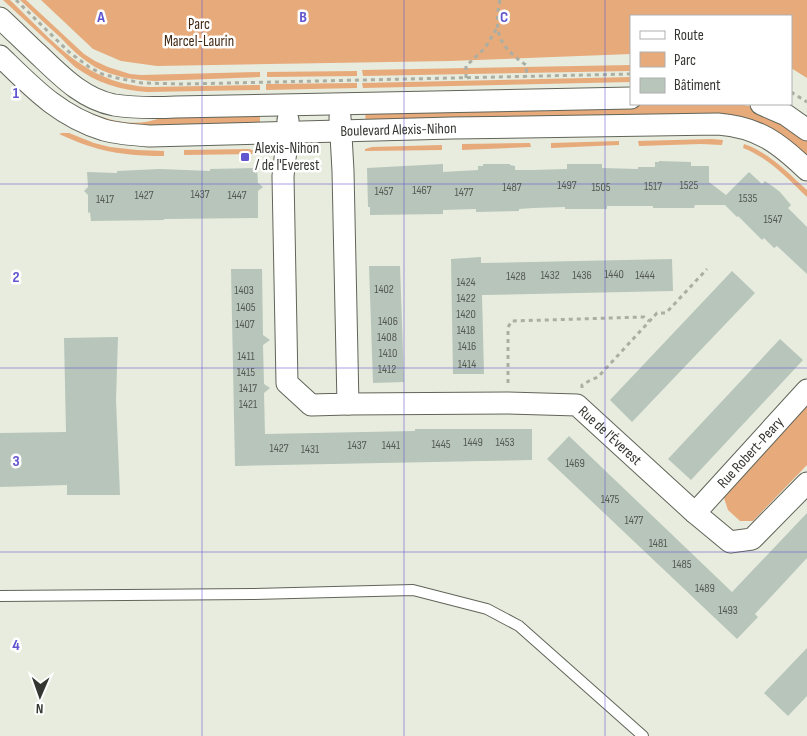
<svg xmlns="http://www.w3.org/2000/svg" width="807" height="736" font-family="'Sofia Sans Condensed',sans-serif">
	<style>
		.green { fill: #e7aa7b }
		.building { fill: #b8c5bb }
		.lines { fill: none; stroke-linecap: round; stroke-linejoin: round }
		.service-casing { stroke: #616559; stroke-width: 12 }
		.minor-casing { stroke: #616559; stroke-width: 23 }
		.path { stroke: #aaaea3; stroke-width: 3; stroke-dasharray: 4 4; stroke-linecap: butt }
		.service { stroke: #fff; stroke-width: 10 }
		.minor { stroke: #fff; stroke-width: 21 }
		.grid { fill: none; stroke: #6156cf; stroke-width: 1; stroke-opacity: 0.55 }
		.poi-dot { fill: #6156cf; stroke: #fff; stroke-width: 2 }
		.labels { text-anchor: middle; dominant-baseline: central; stroke-width: 5; stroke-linejoin: round; paint-order: stroke }
		.number-label { font-size: 12px; fill: #555a54 }
		.park-label { font-size: 15px; fill: #402712; stroke: #fff }
		.street-label { font-size: 15px; fill: #343631; stroke: #fff }
		.poi-label { font-size: 15px; fill: #343631; stroke: #fff; text-anchor: start }
		.grid-label { font-size: 16px; text-anchor: middle; font-weight: bold; fill: #6156cf; stroke: #fff; stroke-width: 5; stroke-linejoin: round; paint-order: stroke }
	</style>
	<rect width="100%" height="100%" fill="#e7ecde"/>
	<!-- green -->
	<g class="green">
		<path d="M3,0H10C53,41 87,85 151,87L260,85V90L147,92C120,90 97,83 75,67Z"/>
		<path d="M20,0H26L84,54L95,61L108,67L130,74L141,75L260,72V77L155,81C134,80 114,77 95,67C82,59 70,48 60,37C46,25 33,12 20,0Z"/>
		<path d="M41,0H807V78L791,68V16H631V54L450,61L157,66L121,61L93,49Z"/>
		<path d="M631,65V71L363,76L362,70Z"/>
		<path d="M357,71V76L267,77V72Z"/>
		<path d="M631,77V82L363,88L362,83Z"/>
		<path d="M357,83V88L266,90V84Z"/>
		<path d="M631,104H739L753,107L807,138V161L765,131L366,126L365,109Z"/>
		<path d="M84,110C113,122 134,128 164,117L260,111V128L143,130L82,115Z"/>
		<path d="M62,133H69L94,143L110,147L137,150L164,151V156C138,156 113,154 89,146C79,143 69,138 59,134Z"/>
		<path d="M712,139L723,140L722,145L701,144L639,146L638,141Z"/>
		<path d="M619,141V145L551,148V143Z"/>
		<path d="M530,143L531,147L462,150V144Z"/>
		<path d="M744,144C770,153 787,172 807,190V197C788,179 769,158 743,148Z"/>
		<path d="M442,145V150L365,151V149L372,147Z"/>
		<path d="M248,149L257,151V154L184,155V150Z"/>
		<path d="M807,406V465L753,521H740L728,510L723,495Z"/>
	</g>
	<!-- building -->
	<g class="building">
		<path d="M659,161L691,162V166H709V182L726,195L749,172L762,184L765,181L775,188L780,192L791,205L788,208L807,227V274L777,246L774,248L764,238L762,240L738,216L737,217L725,205H695L694,208H653V206H607V209H565V207L533,208L519,209V211L476,212V209L443,210V214L370,215V207H368L367,168L443,164V172L478,170V166H483V164H510V165L515,166V170H532L567,169V164H602V168L638,169V167H655V162H659Z"/>
		<path d="M257,168L258,183L263,187L258,191V218L164,219V220L91,221L90,212L88,213V195L84,191L88,187L87,172L117,173V171L160,169L210,171V169Z"/>
		<path d="M481,257V263L672,259L673,291L482,295L484,374H453L451,259Z"/>
		<path d="M369,266H400L404,382L373,383Z"/>
		<path d="M231,269H262L263,335L270,340L263,345L264,384L270,388L264,393L265,434L415,431V429H532V460L235,466Z"/>
		<path d="M732,271L755,293L632,422L610,400Z"/>
		<path d="M118,337L116,400L120,495H67V485L0,487V433L66,432L64,338Z"/>
		<path d="M780,339L803,360L691,480L668,459Z"/>
		<path d="M569,436L732,592L807,513V558L755,614L758,617L737,639L547,459Z"/>
		<path d="M807,648V696L788,716L764,693Z"/>
	</g>
	<g class="lines">
		<!-- service casing -->
		<g class="service-casing">
			<path id="service" d="M0,596L252,594L413,590L487,609L519,626L643,736"/>
		</g>
		<!-- minor casing -->
		<g class="minor-casing">
			<g id="minor">
				<path d="M0,18C13,30 26,43 39,55C61,76 83,99 114,105C134,108 155,108 176,107L631,98"/>
				<path id="s1" d="M0,56C33,88 59,116 104,130C119,134 135,135 150,136L452,128L718,124C758,127 779,143 807,170"/>
				<path d="M761,104L786,115L807,130"/>
				<path d="M288,120V133L283,176L287,383L311,405L348,404L343,171L340,117"/>
				<path id="s2" d="M348,404L508,403L577,405L695,513L730,542L752,539L807,483"/>
				<path id="s3" d="M695,513L807,390"/>
			</g>
		</g>
		<!-- path -->
		<g class="path">
			<path d="M16,0L69,52L89,67L102,74L117,78L142,83L184,84L631,74"/>
			<path d="M500,0C493,33 499,46 526,65L527,77"/>
			<path d="M466,78V66L485,48L497,28"/>
			<path d="M791,92L807,102"/>
			<path d="M508,383V327L512,321L644,317L649,321"/>
			<path d="M582,388V385L589,381L598,377L657,313H666L707,269"/>
		</g>
		<!-- service -->
		<use href="#service" class="service"/>
		<!-- minor -->
		<use href="#minor" class="minor"/>
	</g>
	<!-- grid -->
	<path class="grid" d="M202,0V736M404,0V736M605,0V736M0,184H807M0,368H807M0,552H807"/>
	<!-- markers -->
	<rect class="poi-dot" x="240" y="152" width="10" height="10" rx="2.5"/>
	<g class="labels">
		<!-- number labels -->
		<g class="number-label">
			<text x="567" y="185">1497</text>
			<text x="689" y="185">1525</text>
			<text x="653" y="186">1517</text>
			<text x="512" y="187">1487</text>
			<text x="601" y="187">1505</text>
			<text x="422" y="190">1467</text>
			<text x="384" y="191">1457</text>
			<text x="464" y="192">1477</text>
			<text x="200" y="194">1437</text>
			<text x="144" y="195">1427</text>
			<text x="237" y="195">1447</text>
			<text x="748" y="198">1535</text>
			<text x="105" y="199">1417</text>
			<text x="773" y="219">1547</text>
			<text x="614" y="274">1440</text>
			<text x="550" y="275">1432</text>
			<text x="582" y="275">1436</text>
			<text x="645" y="275">1444</text>
			<text x="516" y="276">1428</text>
			<text x="466" y="282">1424</text>
			<text x="384" y="289">1402</text>
			<text x="244" y="290">1403</text>
			<text x="466" y="298">1422</text>
			<text x="246" y="307">1405</text>
			<text x="466" y="314">1420</text>
			<text x="388" y="321">1406</text>
			<text x="245" y="324">1407</text>
			<text x="466" y="330">1418</text>
			<text x="387" y="337">1408</text>
			<text x="467" y="346">1416</text>
			<text x="388" y="353">1410</text>
			<text x="246" y="356">1411</text>
			<text x="467" y="364">1414</text>
			<text x="387" y="369">1412</text>
			<text x="246" y="372">1415</text>
			<text x="248" y="388">1417</text>
			<text x="248" y="404">1421</text>
			<text x="473" y="442">1449</text>
			<text x="505" y="442">1453</text>
			<text x="441" y="444">1445</text>
			<text x="357" y="445">1437</text>
			<text x="391" y="445">1441</text>
			<text x="279" y="448">1427</text>
			<text x="310" y="449">1431</text>
			<text x="575" y="463">1469</text>
			<text x="610" y="499">1475</text>
			<text x="634" y="520">1477</text>
			<text x="658" y="543">1481</text>
			<text x="682" y="564">1485</text>
			<text x="705" y="588">1489</text>
			<text x="728" y="610">1493</text>
		</g>
		<!-- park labels -->
		<g class="park-label">
			<text x="199" y="24">Parc<tspan x="199" dy="17">Marcel-Laurin</tspan></text>
		</g>
		<!-- street labels -->
		<g class="street-label">
			<text stroke="none"><textPath href="#s1" startOffset="424">Boulevard Alexis-Nihon</textPath></text>
			<text stroke="none"><textPath href="#s2" startOffset="274">Rue de l'Éverest</textPath></text>
			<text stroke="none"><textPath href="#s3" startOffset="82">Rue Robert-Peary</textPath></text>
		</g>
		<!-- poi labels -->
		<g class="poi-label">
			<text x="255" y="148">Alexis-Nihon<tspan x="255" dy="17">/ de l'Everest</tspan></text>
		</g>
	</g>
	<g class="grid-label">
		<text x="101" y="22">A</text>
		<text x="303" y="22">B</text>
		<text x="504" y="22">C</text>
		<text x="16" y="98">1</text>
		<text x="16" y="282">2</text>
		<text x="16" y="466">3</text>
		<text x="16" y="650">4</text>
	</g>
	<!-- legend -->
	<rect x="630" y="15" width="162" height="90" fill="#ffffff" stroke="#aeafad"/>
	<rect x="640" y="31" width="25" height="8" fill="#ffffff" stroke="#aeafad"/>
	<text x="674" y="40" font-size="15" fill="#343631">Route</text>
	<rect x="640" y="52" width="25" height="15" fill="#e7aa7b" stroke="#aeafad"/>
	<text x="674" y="65" font-size="15" fill="#343631">Parc</text>
	<rect x="640" y="78" width="25" height="15" fill="#b8c5bb" stroke="#aeafad"/>
	<text x="674" y="90" font-size="15" fill="#343631">Bâtiment</text>
	<!-- north arrow -->
	<g transform="translate(40 696) rotate(182)" stroke="#ffffff" stroke-width="4" paint-order="stroke">
	<path d="M0-4L9 19L0 12L-9 19Z" fill="#343631"/>
	<text y="-8" font-size="14" font-weight="bold" text-anchor="middle" fill="#343631">N</text>
	</g>
</svg>
